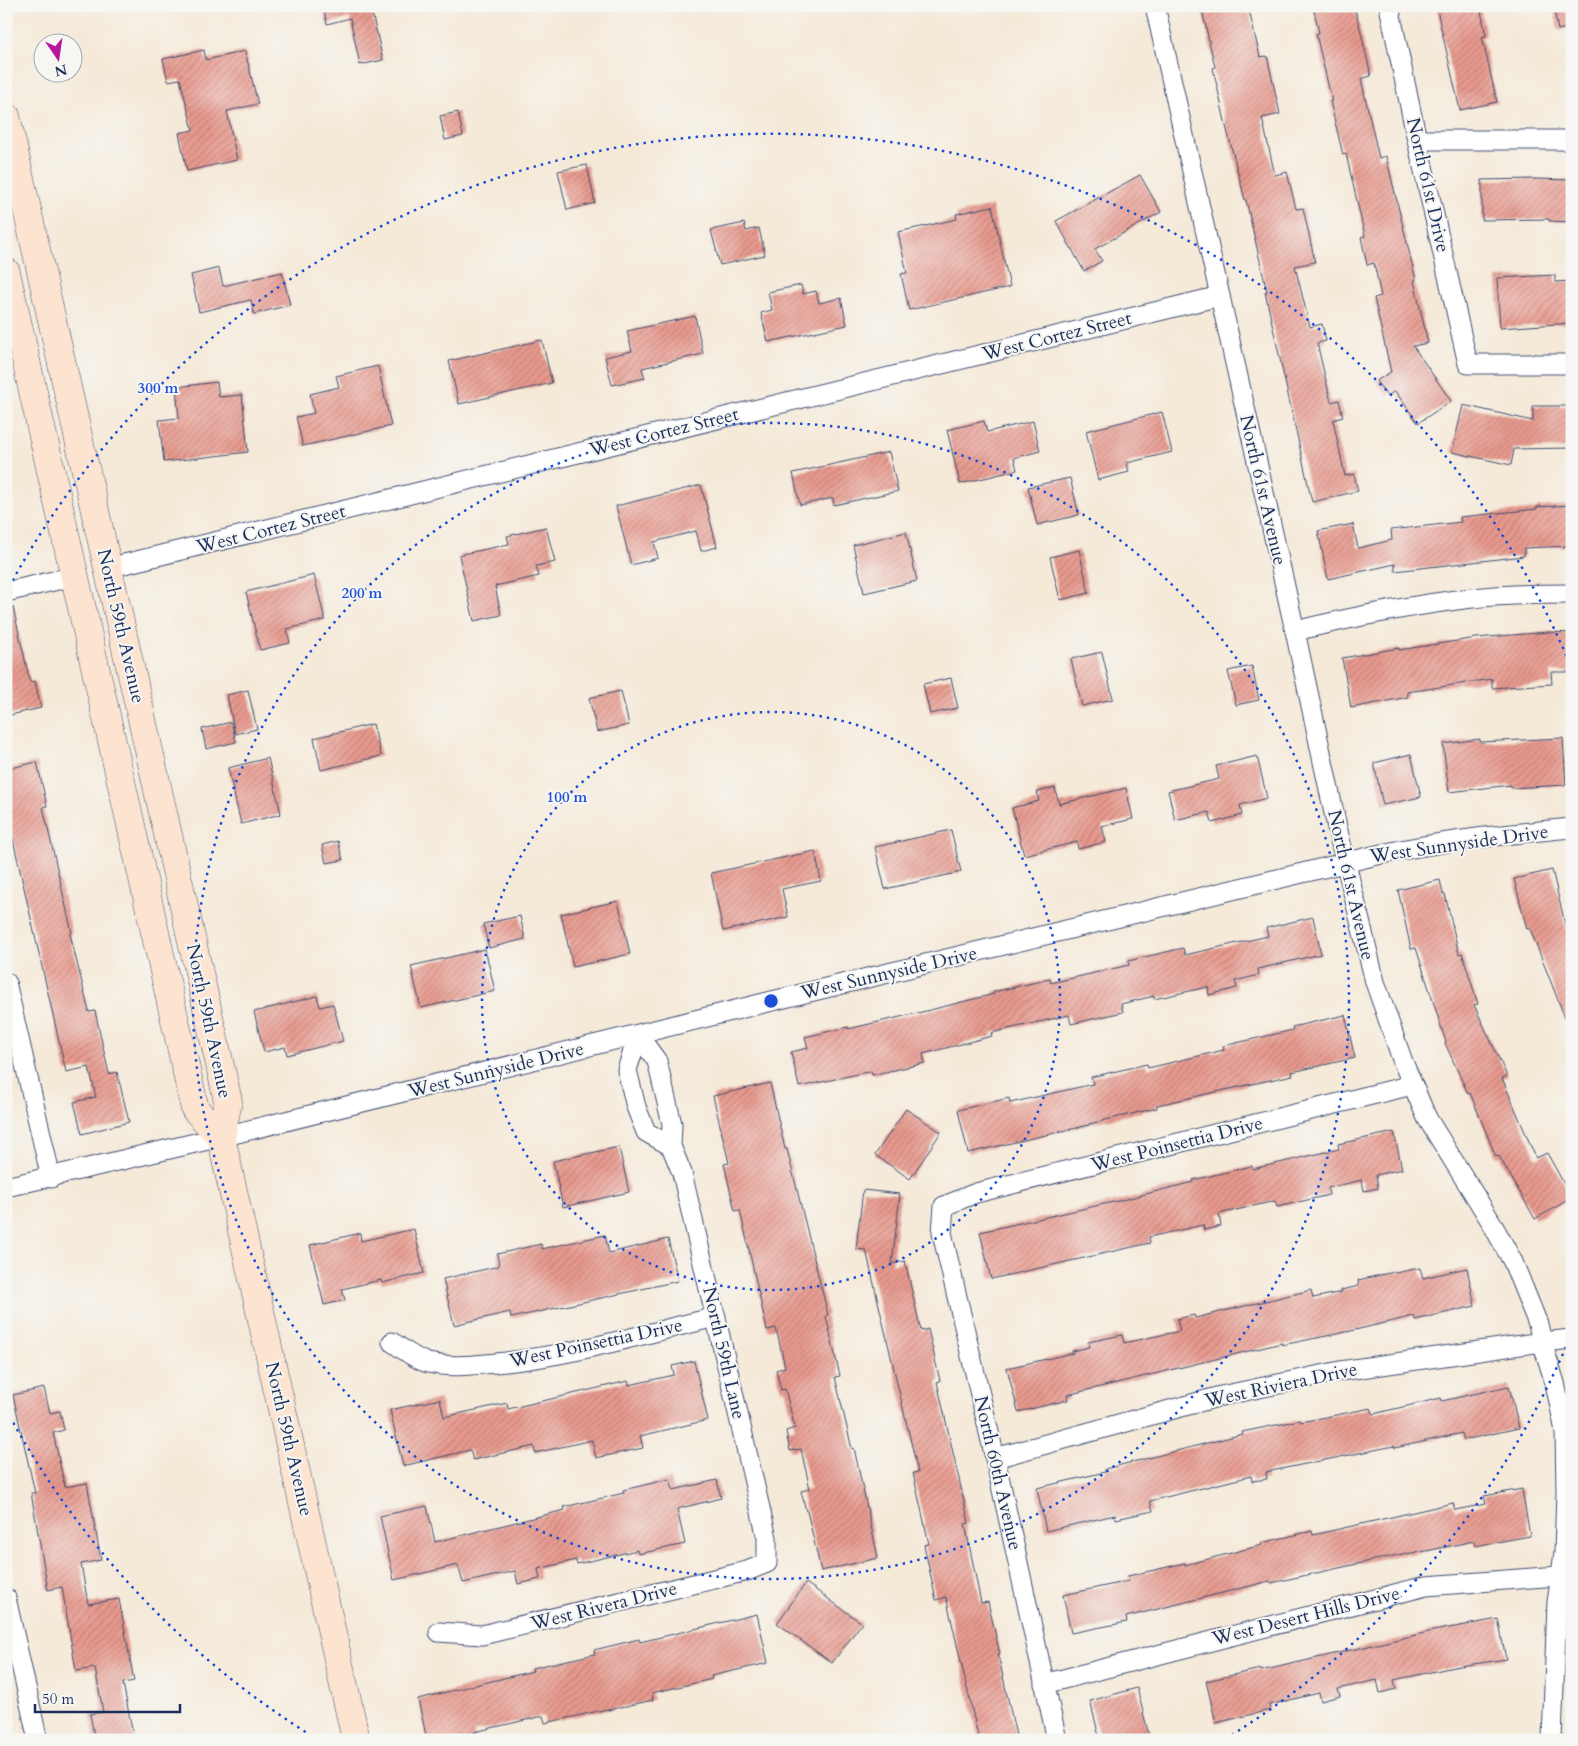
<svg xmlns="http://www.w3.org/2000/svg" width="1578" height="1746" font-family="Cardo,serif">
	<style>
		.building { fill: url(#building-hatch) }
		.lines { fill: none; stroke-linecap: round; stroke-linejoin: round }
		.minor-casing { stroke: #3c4b70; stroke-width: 21 }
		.secondary-casing { stroke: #3c4b70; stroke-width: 29 }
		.minor { stroke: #fff; stroke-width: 19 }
		.secondary { stroke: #fde4d1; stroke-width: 28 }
		.ring { fill: none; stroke: #1d4ed8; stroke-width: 2.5; stroke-dasharray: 2.5 5 }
		.labels { text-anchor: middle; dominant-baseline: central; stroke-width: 4; stroke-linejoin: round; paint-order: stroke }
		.street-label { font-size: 19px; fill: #1b2f5e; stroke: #f6f6f2 }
		.centre { fill: #1d4ed8; stroke: #f6f6f2; stroke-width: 2.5 }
		.ring-label { font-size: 15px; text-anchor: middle; font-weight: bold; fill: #1d4ed8; stroke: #f6f6f2; stroke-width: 4; stroke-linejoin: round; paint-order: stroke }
	</style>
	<defs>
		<pattern id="building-hatch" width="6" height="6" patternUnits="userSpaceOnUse" patternTransform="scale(1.25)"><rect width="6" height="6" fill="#e99a8e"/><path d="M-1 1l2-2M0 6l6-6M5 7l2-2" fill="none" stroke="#bc7e77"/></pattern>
	</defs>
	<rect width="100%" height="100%" fill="#f6f6f2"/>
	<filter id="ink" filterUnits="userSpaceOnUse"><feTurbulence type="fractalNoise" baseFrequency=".02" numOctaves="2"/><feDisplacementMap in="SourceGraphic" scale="10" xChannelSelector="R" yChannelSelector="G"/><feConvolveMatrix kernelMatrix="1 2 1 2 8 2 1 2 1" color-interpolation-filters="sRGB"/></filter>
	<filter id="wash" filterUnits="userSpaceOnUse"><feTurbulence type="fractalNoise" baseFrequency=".0096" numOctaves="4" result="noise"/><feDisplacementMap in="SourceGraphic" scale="20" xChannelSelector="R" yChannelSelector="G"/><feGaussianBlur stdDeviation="1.12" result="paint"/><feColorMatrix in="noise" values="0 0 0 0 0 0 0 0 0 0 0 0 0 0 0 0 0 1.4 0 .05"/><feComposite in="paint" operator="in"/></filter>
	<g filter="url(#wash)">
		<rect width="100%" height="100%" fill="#f5e9d8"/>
		<g id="blocks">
			<!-- building -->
			<g class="building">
				<path d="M323,6H375V13H372L383,60L360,65L350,18L327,24Z"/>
				<path d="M1201,6H1248L1260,57L1267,56L1280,114L1262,118L1275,175L1287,172L1296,209L1303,208L1315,262L1295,266L1310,327L1322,324L1326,341L1317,343L1331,402L1339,400L1343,417L1333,420L1345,476L1354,474L1358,491L1312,502L1265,292H1267L1246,200H1245L1226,126L1213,68L1215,67Z"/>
				<path d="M1313,6H1354L1359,24L1371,76L1361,79L1379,158L1386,156L1416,280L1414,281L1428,343L1413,346L1451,401L1418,423L1395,391L1387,396L1376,381L1391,372L1374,298L1381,296L1374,263L1367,265L1361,237L1365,236L1346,154L1343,155L1330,101H1332L1316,34L1319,33Z"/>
				<path d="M1436,6H1480L1486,36L1482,37L1497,102L1460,110Z"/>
				<path d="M1567,6H1572V27L1558,30L1554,10Z"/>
				<path d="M204,50L206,60L245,51L258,104L227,111L237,160L187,171L179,133L193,130L180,79L168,81L163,59Z"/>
				<path d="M458,112L463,136L445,140L440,116Z"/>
				<path d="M587,165L595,203L567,210L558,171Z"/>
				<path d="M1140,175L1161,212L1095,249L1102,261L1084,271L1056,221Z"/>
				<path d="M1536,179L1572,180V222L1549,221V219L1482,220V180Z"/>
				<path d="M992,206L1010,287L909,310L901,274L907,273L898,232L957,219L956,214Z"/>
				<path d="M744,223L746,231L759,228L765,255L720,265L711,230Z"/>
				<path d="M219,268L223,286L282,272L290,305L254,314L251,300L199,312L191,275Z"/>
				<path d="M1555,275V282L1572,281V323L1500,328L1497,278Z"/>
				<path d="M801,285L803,294L816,291L819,303L841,298L847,325L768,342L761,313L772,310L768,292Z"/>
				<path d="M695,316L703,354L642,368L645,378L612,385L605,357L632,351L627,331Z"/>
				<path d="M542,340L552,383L459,404L449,361Z"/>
				<path d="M378,366L391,426L303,446L296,417L314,413L310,394L339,387L336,376Z"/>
				<path d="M217,382L219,397L242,395L248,452L164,462L159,420L179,418L176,387Z"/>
				<path d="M1463,405L1533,421V406H1572V448L1514,449L1511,465L1452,452Z"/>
				<path d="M1162,412L1172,452L1127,463L1129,472L1098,480L1086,431Z"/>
				<path d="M984,421L987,432L1033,421L1040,451L1014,458L1017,470L960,484L947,430Z"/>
				<path d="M889,452L898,491L834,505L833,498L800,505L793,473Z"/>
				<path d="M1070,478L1079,515L1037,525L1028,487Z"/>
				<path d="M701,485L717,547L701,551L696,531L654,542L658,558L631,565L616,506Z"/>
				<path d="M1572,505V546L1524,548V556L1395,571V564L1328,579L1318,531L1353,524L1358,548L1392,540L1391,530L1461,522L1460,517L1537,509V507Z"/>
				<path d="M546,527L555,562L536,566L539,576L495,586L501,615L474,621L459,555L509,544L507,536Z"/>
				<path d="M906,532L917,581L864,593L853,545Z"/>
				<path d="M1079,550L1089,593L1060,600L1050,557Z"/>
				<path d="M314,575L325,620L287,629L290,643L260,650L246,592Z"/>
				<path d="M13,607L30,682L35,681L41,708L6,716V608Z"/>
				<path d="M1548,632L1572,633V672H1551L1552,684L1492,688V679L1407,692L1408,697L1351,708L1342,658L1399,648V650L1476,638Z"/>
				<path d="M1102,652L1113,699L1082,706L1071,659Z"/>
				<path d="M1252,666L1259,700L1236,705L1228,671Z"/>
				<path d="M951,678L958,708L930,714L923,684Z"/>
				<path d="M248,690L257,729L235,734L227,695Z"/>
				<path d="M621,691L629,725L597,732L589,698Z"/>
				<path d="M231,722L236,742L206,749L202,729Z"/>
				<path d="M373,724L381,756L321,770L314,738Z"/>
				<path d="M1563,738L1566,785L1511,788V785L1449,792L1443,744L1480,739V742Z"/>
				<path d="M1411,754L1421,797L1383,805L1374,763Z"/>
				<path d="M1257,756L1267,798L1240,805L1242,815L1212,823L1209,812L1175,820L1168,791L1219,779L1216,766Z"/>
				<path d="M268,758L281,814L241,824L228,768Z"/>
				<path d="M37,762L47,806L43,807L72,933L70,934L89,1012L95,1011L109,1074L117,1072L129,1122L82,1134L74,1102L96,1097L89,1067L66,1072L9,822H11L6,801V769Z"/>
				<path d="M1055,788L1059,804L1126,788L1133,819L1102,826L1106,842L1078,849L1077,842L1024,855L1012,808L1039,801L1037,792Z"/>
				<path d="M951,830L961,872L885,889L875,847Z"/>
				<path d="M338,841L343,860L326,863L322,845Z"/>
				<path d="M815,851L821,881L782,889L788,917L723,931L711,873Z"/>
				<path d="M1552,870L1568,936L1572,935L1571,1033L1530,929H1527L1514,879Z"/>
				<path d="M1440,880L1443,894H1445L1459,954L1462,953L1478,1004L1474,1005L1507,1076L1502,1078L1536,1158L1547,1153L1572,1198L1535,1219L1499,1156L1496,1157L1470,1093L1468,1094L1445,1043L1446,1042L1416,948L1411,949L1398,890Z"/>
				<path d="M618,901L630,954L573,967L561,914Z"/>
				<path d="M520,916L525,939L489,948L483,924Z"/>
				<path d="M1313,917L1321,954L1258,969L1259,975L1235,981L1237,988L1209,995L1208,987L1154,999V996L1121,1004L1123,1012L1071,1024L1069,1015L991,1033L992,1036L923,1054L925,1063L872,1075L871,1071L799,1087L791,1052L808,1048L805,1037L848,1027V1029L926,1011L994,994L993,992L1050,979L1051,983L1129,965L1128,961L1183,948L1185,955L1268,936L1266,928Z"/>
				<path d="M485,949L495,991L421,1008L411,966Z"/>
				<path d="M317,996L320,1007L333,1004L343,1041L287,1055L285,1047L264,1052L254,1012Z"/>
				<path d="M1345,1015L1355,1058L1292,1072L1293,1075L1157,1105V1108L1089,1124V1125L968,1153L958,1110L1009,1098L1010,1103L1093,1084L1091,1077L1147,1064L1148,1068L1224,1050L1223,1046L1293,1030L1292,1027Z"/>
				<path d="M770,1083L785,1149H787L828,1315L826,1316L840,1376L835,1377L852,1449L854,1448L878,1558L821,1571L807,1511H806L801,1491L810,1489L801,1449L790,1451L786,1431L795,1428L785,1389L781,1390L776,1370L785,1367L776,1328L767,1330L740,1210L735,1211L724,1164L729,1163L713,1096Z"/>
				<path d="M906,1109L941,1132L910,1179L875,1155Z"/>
				<path d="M1394,1132L1402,1169L1376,1175L1378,1188L1364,1191L1362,1180L1328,1188L1329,1195L1277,1207L1275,1201L1219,1214L1221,1226L1204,1230L1203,1225L1149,1237L1150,1243L991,1279L980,1232L1122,1200L1193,1182V1180L1252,1166L1253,1169L1339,1149L1338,1144Z"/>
				<path d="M619,1147L629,1192L563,1207L553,1161Z"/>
				<path d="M863,1190L900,1194L892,1264L905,1261L921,1331L928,1329L940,1381L937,1382L969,1523L965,1524L981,1603L988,1602L1000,1654H998L1017,1740H979L946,1597L936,1600L924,1545L929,1544L913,1473L918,1472L866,1250L856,1249Z"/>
				<path d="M414,1229L424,1273L382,1283L381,1280L342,1289L345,1300L324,1305L310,1245L360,1233L361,1241Z"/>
				<path d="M605,1235L609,1253L668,1239L678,1281L511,1318L510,1312L454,1325L443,1279L499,1266L497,1254L541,1244L542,1249Z"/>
				<path d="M1420,1268L1423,1278L1467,1268L1475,1306L1415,1320L1414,1316L1351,1331L1282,1345V1343L1067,1395L1068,1400L1018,1412L1007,1368L1073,1353L1072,1351L1089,1347L1088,1342L1122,1335L1124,1343L1180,1331L1177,1319L1194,1315L1195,1318L1311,1290L1313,1298L1342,1292L1341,1290L1359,1286L1358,1280L1394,1272L1395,1273Z"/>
				<path d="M694,1361L708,1420L640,1436L643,1448L596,1458L592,1440L535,1453L534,1446L473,1460L470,1450L403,1466L390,1410L440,1399L444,1417L507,1403L508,1409L628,1381L629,1385L674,1375L672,1366Z"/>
				<path d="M1509,1386L1519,1428L1464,1440L1462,1433L1395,1448L1394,1446L1266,1472L1267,1479L1252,1481L1251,1476L1150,1501L1153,1511L1116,1519L1115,1515L1046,1531L1037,1488L1105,1472V1469L1243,1434L1242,1432L1300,1420L1301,1422L1371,1408L1373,1414L1441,1398L1442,1401Z"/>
				<path d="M44,1388L50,1413L60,1411L64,1430L53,1433L65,1487L87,1483L101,1560L81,1564L88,1604L119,1599L134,1681L123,1683L134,1740H95L90,1714L103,1712L95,1668L76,1671L62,1587L48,1590L31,1493H35L13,1395Z"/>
				<path d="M670,1479L673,1490L717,1480L721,1498L677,1509L685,1544L638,1554L637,1550L577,1564L576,1560L538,1569L540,1579L518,1584L515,1571L463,1583L458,1565L394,1580L380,1516L427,1506L435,1542L565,1510L564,1507L624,1493L623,1490Z"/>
				<path d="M1522,1489L1530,1536L1475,1546L1474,1541L1407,1555V1553L1271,1583L1270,1581L1126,1617L1127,1622L1071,1633L1063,1595L1129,1581L1128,1576L1185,1563V1565L1262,1545L1261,1543L1312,1531L1313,1535L1453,1503L1455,1510L1486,1504L1484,1496Z"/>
				<path d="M806,1583L862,1623L832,1663L777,1623Z"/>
				<path d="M757,1614L768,1663L711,1676L712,1679L652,1693L653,1700L608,1710V1709L545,1723L543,1716L474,1732L476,1740H427L418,1699L533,1671L532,1668L595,1654L594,1650L639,1639L640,1642Z"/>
				<path d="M1498,1619L1506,1659L1454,1667L1394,1680L1396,1689L1380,1693L1377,1680L1338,1689L1340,1696L1321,1701L1319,1693L1269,1705L1270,1710L1216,1723L1206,1681L1260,1669L1261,1671L1433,1631Z"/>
				<path d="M1137,1688L1150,1740H1100L1090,1701Z"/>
			</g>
		</g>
	</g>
	<g filter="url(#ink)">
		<use href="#blocks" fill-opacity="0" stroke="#3c4b70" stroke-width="1"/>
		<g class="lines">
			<!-- minor casing -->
			<g class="minor-casing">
				<g id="minor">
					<path d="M1155,6L1295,631L1337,827L1375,982L1403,1062L1427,1118L1490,1220L1513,1262L1538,1324L1542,1342L1555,1383L1565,1431L1566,1492L1564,1553L1557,1602L1552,1740"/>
					<path d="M1389,6L1417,140L1468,364H1572"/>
					<path d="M1417,140H1572"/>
					<path d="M108,568L1220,296"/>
					<path d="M6,592L75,576"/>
					<path d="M1295,631C1353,617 1413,605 1472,598C1505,594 1539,594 1572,594"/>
					<path d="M6,982L51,1178"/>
					<path d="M638,1035L627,1070L636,1107L646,1132L671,1146"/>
					<path d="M6,1187L221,1137L772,1001L1377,855C1441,841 1506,834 1572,828"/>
					<path d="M392,1342C403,1349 416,1360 428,1363C451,1368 474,1365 496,1363C571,1356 643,1334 716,1317"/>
					<path d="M995,1458L1221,1396L1340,1371L1542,1342L1572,1339"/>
					<path d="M6,1598L38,1740"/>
					<path d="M439,1632L482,1635L747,1571L767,1563V1538L682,1173L671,1146L672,1124L657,1061L638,1035"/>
					<path d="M1044,1684L1426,1586L1572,1575"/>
					<path d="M1057,1740L995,1458L942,1233L944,1206L976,1193L1412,1085"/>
				</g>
			</g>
			<!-- secondary casing -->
			<g class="secondary-casing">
				<g id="secondary">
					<path d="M6,116L228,1101L221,1137L356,1740"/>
					<path d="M6,272L195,1109L221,1137"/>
				</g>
			</g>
			<!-- minor -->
			<use href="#minor" class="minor"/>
			<!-- secondary -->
			<use href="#secondary" class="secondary"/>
		</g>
	</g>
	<!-- distance rings -->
	<g class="ring">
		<circle cx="771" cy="1001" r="289"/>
		<circle cx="771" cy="1001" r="578"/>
		<path d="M1569 1340A867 867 0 0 1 1230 1736M312 1736A867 867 0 0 1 9 1415M9 587A867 867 0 0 1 1569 662"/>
	</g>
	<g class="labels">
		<!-- street labels -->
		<g class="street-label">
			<text transform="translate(1428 185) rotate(77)">North 61st Drive</text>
			<text transform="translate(1057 336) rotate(-14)">West Cortez Street</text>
			<text transform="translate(664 432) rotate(-14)">West Cortez Street</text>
			<text transform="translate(1263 490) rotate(77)">North 61st Avenue</text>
			<text transform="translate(271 529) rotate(-14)">West Cortez Street</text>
			<text transform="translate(121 626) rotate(77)">North 59th Avenue</text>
			<text transform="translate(1459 844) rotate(-8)">West Sunnyside Drive</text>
			<text transform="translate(1351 885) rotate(77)">North 61st Avenue</text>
			<text transform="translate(889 973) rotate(-13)">West Sunnyside Drive</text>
			<text transform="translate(209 1021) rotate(78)">North 59th Avenue</text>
			<text transform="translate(496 1070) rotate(-14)">West Sunnyside Drive</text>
			<text transform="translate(1177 1144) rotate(-14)">West Poinsettia Drive</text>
			<text transform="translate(596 1343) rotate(-12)">West Poinsettia Drive</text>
			<text transform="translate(724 1353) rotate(77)">North 59th Lane</text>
			<text transform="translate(1281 1385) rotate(-12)">West Riviera Drive</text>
			<text transform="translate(289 1439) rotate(77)">North 59th Avenue</text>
			<text transform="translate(998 1473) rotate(77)">North 60th Avenue</text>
			<text transform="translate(604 1606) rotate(-14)">West Rivera Drive</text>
			<text transform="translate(1306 1616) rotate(-14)">West Desert Hills Drive</text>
		</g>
	</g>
	<circle cx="771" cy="1001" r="8" class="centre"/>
	<g class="ring-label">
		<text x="158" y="393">300 m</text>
		<text x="362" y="598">200 m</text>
		<text x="567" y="802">100 m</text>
	</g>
	<!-- margin -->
	<rect width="1578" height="1746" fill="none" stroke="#f6f6f2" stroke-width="25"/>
	<!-- north arrow -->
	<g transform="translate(58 58) rotate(167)"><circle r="24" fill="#f6f6f2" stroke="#9ea6b7"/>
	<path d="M0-4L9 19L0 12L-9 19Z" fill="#b5179e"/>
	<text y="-8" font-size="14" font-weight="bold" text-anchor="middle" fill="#1b2f5e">N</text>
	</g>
	<!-- scale -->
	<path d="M35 1704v8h145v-8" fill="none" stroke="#1b2f5e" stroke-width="2.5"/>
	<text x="42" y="1704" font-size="15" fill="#1b2f5e" stroke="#f6f6f2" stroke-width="4" paint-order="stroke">50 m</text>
</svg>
